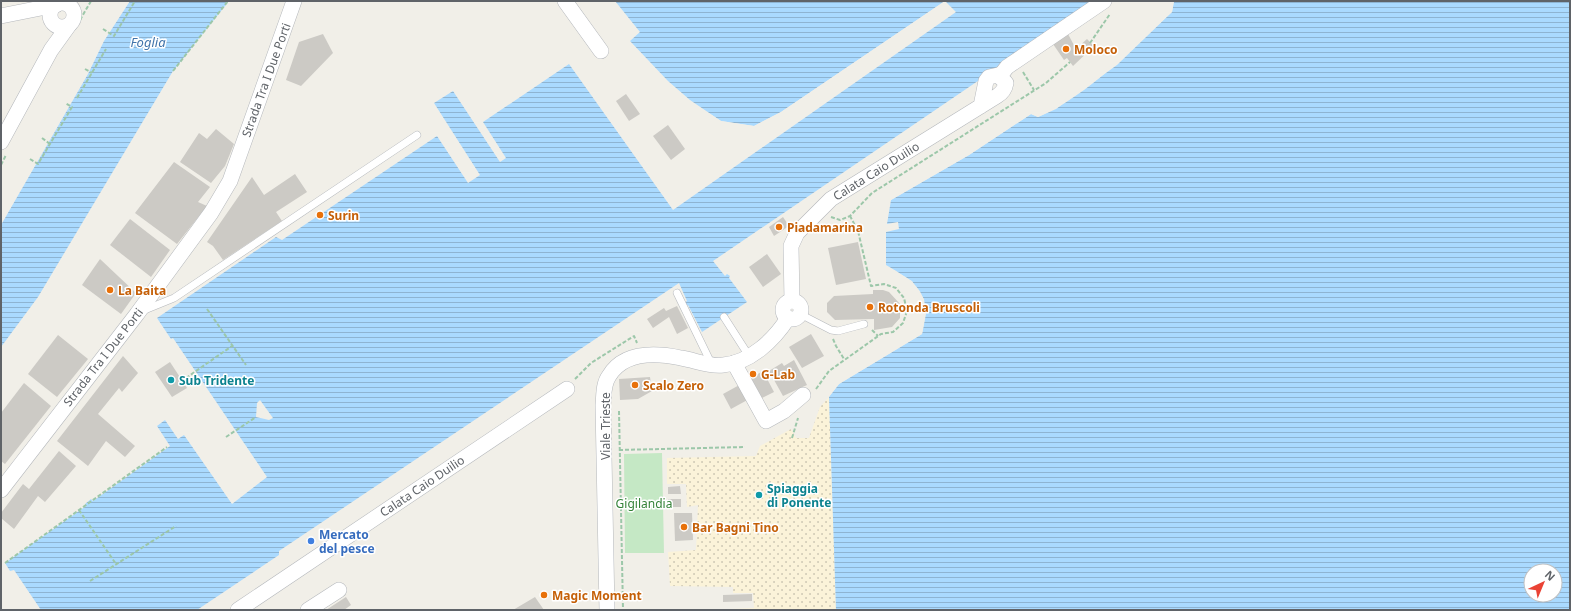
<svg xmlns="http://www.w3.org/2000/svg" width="1571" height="611" font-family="'Noto Sans',sans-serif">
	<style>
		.green { fill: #c5e8c5 }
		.sand { fill: url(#sand-dots) }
		.water { fill: url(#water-rules); fill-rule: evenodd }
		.pier { fill: #f1efe8 }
		.building { fill: #cccac5 }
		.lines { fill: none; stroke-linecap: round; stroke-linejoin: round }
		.lane-casing { stroke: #b5b8bc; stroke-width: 8 }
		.street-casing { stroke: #b5b8bc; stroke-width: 16 }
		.path { stroke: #9cc7a9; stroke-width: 2; stroke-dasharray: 4 2; stroke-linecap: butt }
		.lane { stroke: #fff; stroke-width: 7 }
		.street { stroke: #fff; stroke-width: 15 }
		.food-dot { fill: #e8710a; stroke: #fff; stroke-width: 1.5 }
		.culture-dot { fill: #0f9aa8; stroke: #fff; stroke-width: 1.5 }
		.shop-dot { fill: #3f7fe0; stroke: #fff; stroke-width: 1.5 }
		.labels { text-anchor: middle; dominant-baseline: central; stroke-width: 3; stroke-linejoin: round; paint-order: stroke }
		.food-label { font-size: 12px; font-weight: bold; fill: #c56008; stroke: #fff; text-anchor: start }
		.street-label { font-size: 12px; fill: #5f6368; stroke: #fff }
		.culture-label { font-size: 12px; font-weight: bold; fill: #0d838f; stroke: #fff; text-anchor: start }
		.park-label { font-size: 12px; fill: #348238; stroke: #fff }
		.shop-label { font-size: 12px; font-weight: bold; fill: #366cbe; stroke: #fff; text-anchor: start }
		.water-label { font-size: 13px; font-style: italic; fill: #4174aa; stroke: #fff }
	</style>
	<defs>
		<pattern id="sand-dots" width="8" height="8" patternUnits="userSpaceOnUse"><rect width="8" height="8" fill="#fbf3d9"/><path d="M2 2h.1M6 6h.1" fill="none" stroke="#cec8b4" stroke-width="1.8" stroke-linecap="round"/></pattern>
		<pattern id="water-rules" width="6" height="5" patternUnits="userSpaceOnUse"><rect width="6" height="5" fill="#aadaff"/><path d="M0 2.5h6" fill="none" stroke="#8eb4d2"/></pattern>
	</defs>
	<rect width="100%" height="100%" fill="#f1efe8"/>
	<!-- green -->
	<path class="green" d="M662,453L664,553H625L624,454Z"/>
	<!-- sand -->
	<path class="sand" d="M829,397L836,610H710L754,608L753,593H733V587L670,586L668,552L696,550L698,505L687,507L686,484H667V458L756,456L760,446L791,429L796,438H809L820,407Z"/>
	<!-- water -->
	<g class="water">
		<path d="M130,1H229L173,71L38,297L1,347V225L88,74L104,41Z"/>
		<path d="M615,1H1099L1072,17L713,261L725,276L727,274L730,276L729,278L747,302L702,332L688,305L686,306L684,303L687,301L679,283L279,551V555L197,610H41L14,570L10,571L5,563L86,506L85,504L91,499L93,501L170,446L157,426L165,420L178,439L184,435L232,504L267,477L173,338L171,339L157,318L276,237L282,240L437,136L468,183L480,175L434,103L453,91L500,162L506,158L483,122L569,64L673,210L956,12L945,1L781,112L754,126L721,121L690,100L668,81L630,41L640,32Z"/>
		<path d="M1174,1H1570V610H836L829,397L839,384L922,334C931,293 920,285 886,265V232L899,229L898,222L887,224L891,200L969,155L1031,114L1038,117C1091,94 1130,49 1172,12ZM1531,571H1555V595H1531Z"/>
	</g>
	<!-- pier -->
	<g class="pier">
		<path d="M945,1L948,5L946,6L944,4L782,114L755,128L720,123L704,112H707L721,121L754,126L781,112Z"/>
		<path d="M1172,1H1174L1172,12L1117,65L1056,109L1038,117L1031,114L969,155L891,200L888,204L890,198L968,154L1030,113L1038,115L1055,107L1115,63L1170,11Z"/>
		<path d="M891,270H894L912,281L924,299L926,314L922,334L839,384L827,399V396L838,382L920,333L924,314L922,299L911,282Z"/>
		<path d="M260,400L273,418L269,420L256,417L257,403Z"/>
	</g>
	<!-- building -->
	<g class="building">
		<path d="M323,34L333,53L301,86L286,80L299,42Z"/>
		<path d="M1068,34L1076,49L1087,39L1094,46L1073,66L1067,58L1064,60L1053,44Z"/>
		<path d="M626,94L640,114L629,121L616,101Z"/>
		<path d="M668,125L685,149L671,160L653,136Z"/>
		<path d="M216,129L234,144L225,166L211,183L180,162L199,133L207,139Z"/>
		<path d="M174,162L210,187L198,202L207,206L177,244L135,213Z"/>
		<path d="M295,174L307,192L276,212L282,221L223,260L213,246L207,242L252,177L264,195Z"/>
		<path d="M783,217L789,226L774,236L769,227Z"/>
		<path d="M130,219L170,250L151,277L110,245Z"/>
		<path d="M858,242L866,279L836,285L828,248Z"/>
		<path d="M767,254L781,274L763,287L749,267Z"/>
		<path d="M100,259L136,293L121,314L82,285Z"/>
		<path d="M873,290H883L889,292L900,304V318L892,327L874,330V319L835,320L827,312V303L834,296L873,294Z"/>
		<path d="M677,306L688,328L677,334L669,317L653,328L647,319L664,308L666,311Z"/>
		<path d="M811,334L824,356L802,368L789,347Z"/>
		<path d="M58,335L88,359L57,397L28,374Z"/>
		<path d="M123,356L138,373L122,392L119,388L98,414L135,446L125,457L106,441L88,466L57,441Z"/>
		<path d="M794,360L807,385L783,396L769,371L782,363L784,366Z"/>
		<path d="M170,362L187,388L172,397L155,372Z"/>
		<path d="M763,371L774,392L762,398L751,378Z"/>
		<path d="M650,377L652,391L638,399L620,400L619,379Z"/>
		<path d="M24,383L51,406L5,464L1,461V413Z"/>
		<path d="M743,383L751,398L731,409L723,394Z"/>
		<path d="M59,451L76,466L45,502L38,496L14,529L1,518V513L23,484L29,489Z"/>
		<path d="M680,486L681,494H668V487Z"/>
		<rect x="668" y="499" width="13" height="8"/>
		<path d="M674,513H692L693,540L675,541Z"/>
		<path d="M752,594V601L723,602V595Z"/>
		<path d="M346,597L351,605L344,610H326Z"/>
		<path d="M535,597L544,610H513Z"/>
	</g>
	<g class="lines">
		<!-- lane casing -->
		<g class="lane-casing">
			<g id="lane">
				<path d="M677,293L712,365"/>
				<path d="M142,311L174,298L417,135"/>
				<path d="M800,314L831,330L838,331L864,324"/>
				<path d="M724,317L749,356"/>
			</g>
		</g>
		<!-- street casing -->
		<g class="street-casing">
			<g id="street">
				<path d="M565,1L601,51"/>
				<circle cx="62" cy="15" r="12"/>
				<path d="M1,16L56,5"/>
				<path d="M1000,76L1007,67L1104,1"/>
				<path d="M1,142L51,50L69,25"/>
				<path d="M792,301L791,246L797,233L831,199L997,96C1002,93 1005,89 1006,83L998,75L989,77L986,81L981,106"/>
				<circle cx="792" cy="310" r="9"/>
				<path d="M734,363L766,421L784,411L803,395"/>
				<path d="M1,490L137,314L211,213L230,181L294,1"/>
				<path d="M238,610L567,389"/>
				<path d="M308,610L339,590"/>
				<path d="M607,610L603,405C604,396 603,384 609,376C624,351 657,353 681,358C695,360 709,367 723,365C750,363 774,340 788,318"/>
			</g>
		</g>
		<!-- path -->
		<g class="path">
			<path d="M80,20L91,1"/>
			<path d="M103,29L114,36L135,1"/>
			<path d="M1090,43L1110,14"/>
			<path d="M85,69L92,73"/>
			<path d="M173,71L228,1"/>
			<path d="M1023,72L1034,90"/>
			<path d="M77,98L106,49"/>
			<path d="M42,138L50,144"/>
			<path d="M30,159L38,164L72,107L65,103"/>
			<path d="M1,165L6,155"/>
			<path d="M831,217L840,220L850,216L872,193L1046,83L1070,62"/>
			<path d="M207,309L246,365"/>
			<path d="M872,330L878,336"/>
			<path d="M833,339L836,346L844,359"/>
			<path d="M186,378L232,346"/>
			<path d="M575,379L591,363L634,336L637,343"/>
			<path d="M816,389L829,371L881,334L893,332L903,323L907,311L904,298L896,288L884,284L871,286L858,231L850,216"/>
			<path d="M619,411L623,610"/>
			<path d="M226,437L256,417"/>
			<path d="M792,438L798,418"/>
			<path d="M619,450L745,447"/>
			<path d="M79,510L116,564"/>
			<path d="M5,563L167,447"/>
			<path d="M90,581L176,526"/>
		</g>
		<!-- lane -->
		<use href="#lane" class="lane"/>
		<!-- street -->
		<use href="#street" class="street"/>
	</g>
	<!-- markers -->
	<g class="food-dot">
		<circle cx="1066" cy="49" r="4"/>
		<circle cx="320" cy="215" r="4"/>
		<circle cx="779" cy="227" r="4"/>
		<circle cx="110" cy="290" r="4"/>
		<circle cx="870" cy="307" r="4"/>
		<circle cx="753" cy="374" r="4"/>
		<circle cx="635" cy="385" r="4"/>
		<circle cx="684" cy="527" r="4"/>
		<circle cx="544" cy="595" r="4"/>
	</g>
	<g class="culture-dot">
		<circle cx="171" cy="380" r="4"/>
		<circle cx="759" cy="495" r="4"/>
	</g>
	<circle class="shop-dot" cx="311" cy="541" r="4"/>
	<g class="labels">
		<!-- food labels -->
		<g class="food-label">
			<text x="1074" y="49">Moloco</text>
			<text x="328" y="215">Surin</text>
			<text x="787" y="227">Piadamarina</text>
			<text x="118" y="290">La Baita</text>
			<text x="878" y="307">Rotonda Bruscoli</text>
			<text x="761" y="374">G-Lab</text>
			<text x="643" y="385">Scalo Zero</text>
			<text x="692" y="527">Bar Bagni Tino</text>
			<text x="552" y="595">Magic Moment</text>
		</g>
		<!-- street labels -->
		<g class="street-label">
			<text transform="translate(266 80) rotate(-70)">Strada Tra I Due Porti</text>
			<text transform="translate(876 171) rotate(-32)">Calata Caio Duilio</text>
			<text transform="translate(103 357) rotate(-52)">Strada Tra I Due Porti</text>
			<text transform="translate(605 426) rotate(-90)">Viale Trieste</text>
			<text transform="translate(422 486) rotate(-34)">Calata Caio Duilio</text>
		</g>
		<!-- culture labels -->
		<g class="culture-label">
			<text x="179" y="380">Sub Tridente</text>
			<text x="767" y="488">Spiaggia<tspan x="767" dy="14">di Ponente</tspan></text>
		</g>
		<!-- park labels -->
		<g class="park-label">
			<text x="644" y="503">Gigilandia</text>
		</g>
		<!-- shop labels -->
		<g class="shop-label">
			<text x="319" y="534">Mercato<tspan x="319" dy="14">del pesce</tspan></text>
		</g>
		<!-- water labels -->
		<g class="water-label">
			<text x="148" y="42">Foglia</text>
		</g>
	</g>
	<!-- border -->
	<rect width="1571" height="611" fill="none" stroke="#5f6368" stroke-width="4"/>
	<!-- north arrow -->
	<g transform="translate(1543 583) rotate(44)"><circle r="19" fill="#ffffff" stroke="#bfc1c3"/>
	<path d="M0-3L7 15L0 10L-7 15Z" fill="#ea4335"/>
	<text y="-6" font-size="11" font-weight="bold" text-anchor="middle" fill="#5f6368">N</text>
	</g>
</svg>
